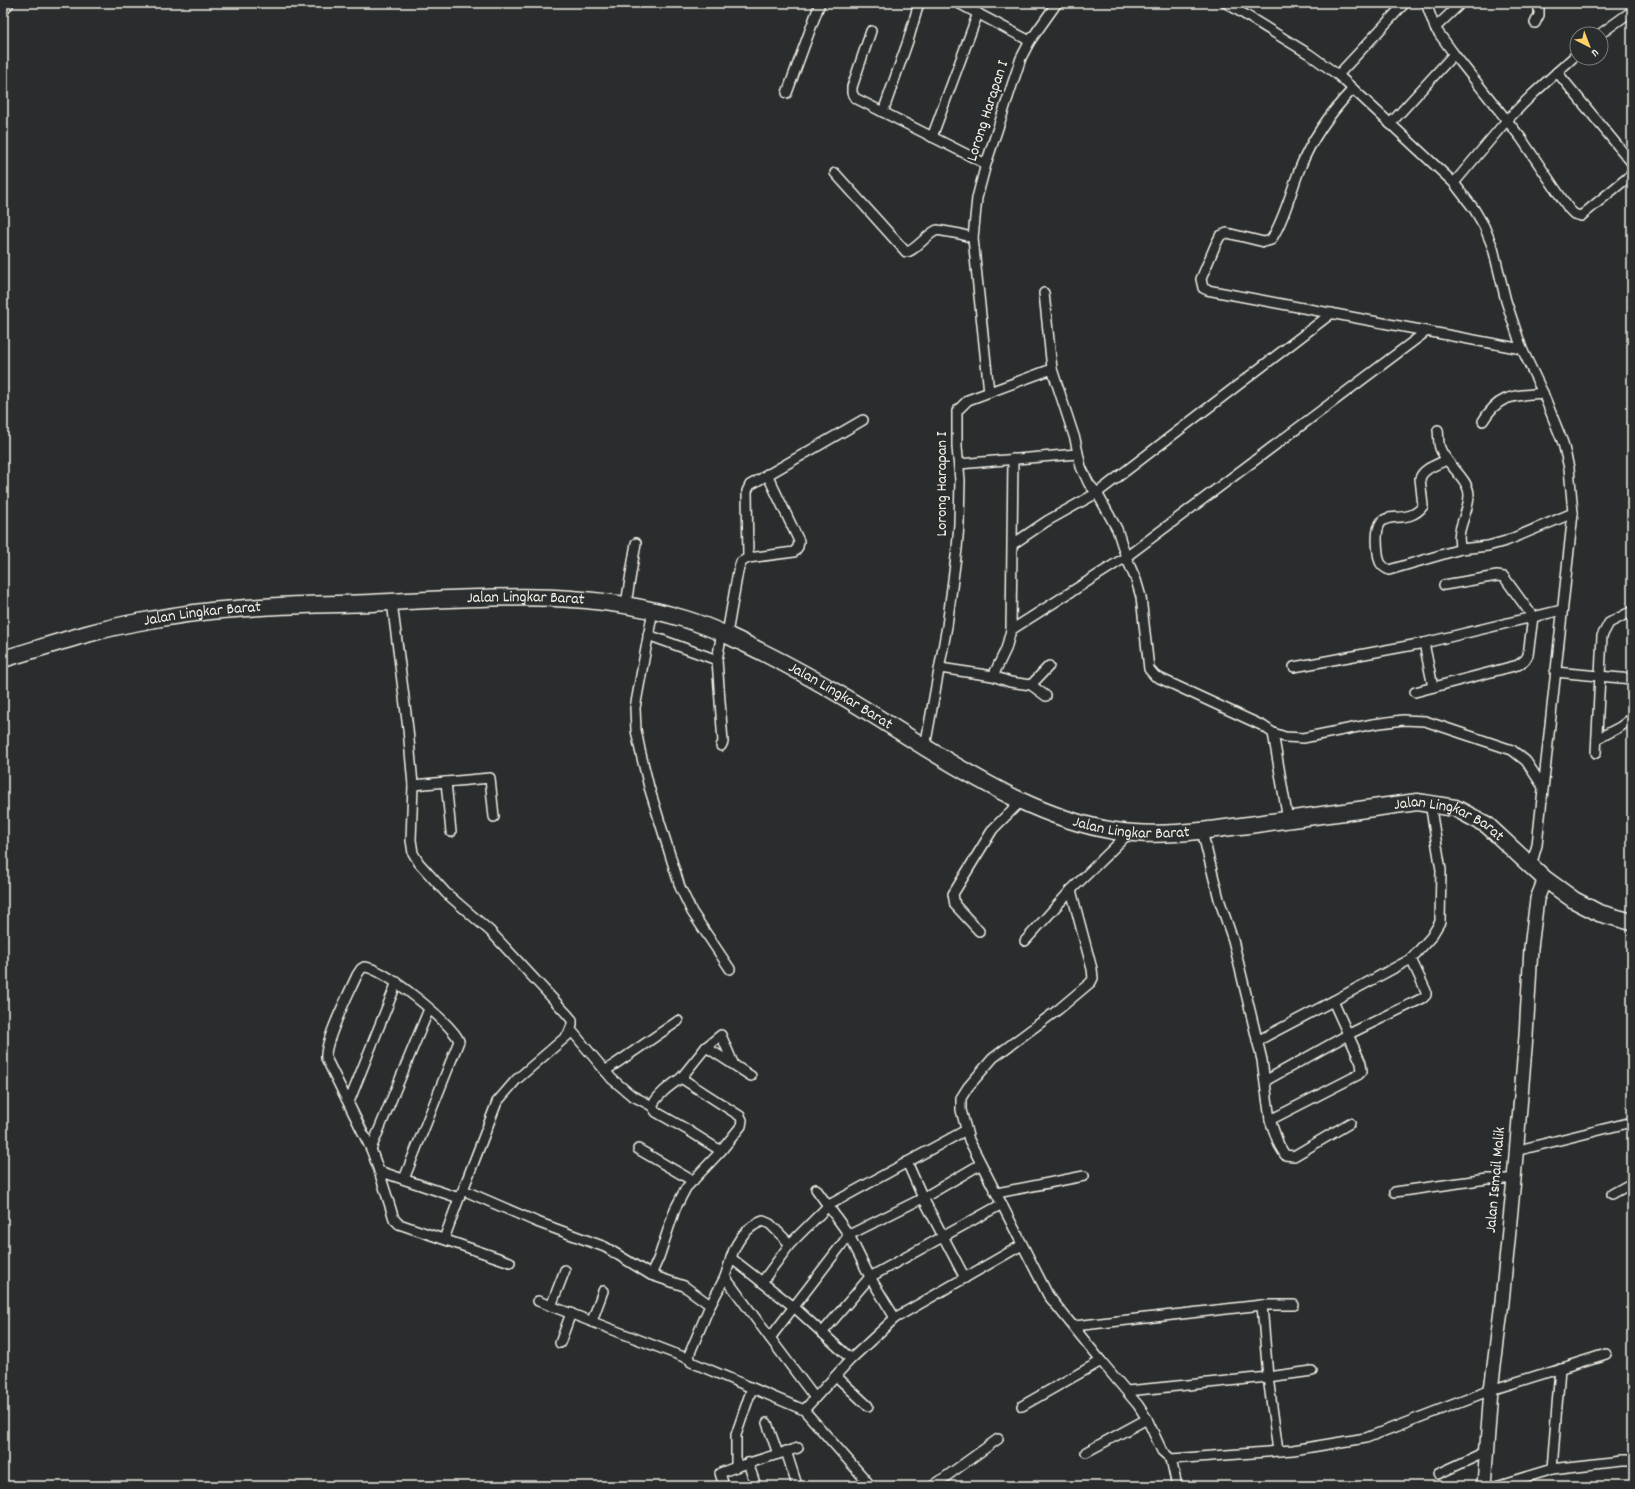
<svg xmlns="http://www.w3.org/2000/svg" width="1635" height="1489" font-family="Dekko,sans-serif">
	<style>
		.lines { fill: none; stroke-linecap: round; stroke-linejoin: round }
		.minor-casing { stroke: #f4f1e8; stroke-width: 12 }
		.secondary-casing { stroke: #f4f1e8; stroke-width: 16 }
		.trunk-casing { stroke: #f4f1e8; stroke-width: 19 }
		.minor { stroke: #2a2d2e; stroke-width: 9 }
		.secondary { stroke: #2a2d2e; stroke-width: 13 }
		.trunk { stroke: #2a2d2e; stroke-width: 16 }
		.labels { text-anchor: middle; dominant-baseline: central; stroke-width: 4; stroke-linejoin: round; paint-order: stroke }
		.street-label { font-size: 16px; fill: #f4f1e8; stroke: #2a2d2e }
	</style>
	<rect width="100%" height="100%" fill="#2a2d2e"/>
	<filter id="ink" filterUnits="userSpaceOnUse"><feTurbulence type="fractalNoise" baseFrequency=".025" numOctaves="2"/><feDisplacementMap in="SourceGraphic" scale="8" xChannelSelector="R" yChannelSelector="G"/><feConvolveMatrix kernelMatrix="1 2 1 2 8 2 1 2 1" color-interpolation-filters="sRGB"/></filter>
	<g filter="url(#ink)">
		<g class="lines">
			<!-- minor casing -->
			<g class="minor-casing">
				<g id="minor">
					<path d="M958,3L1030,41"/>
					<path d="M1226,3L1309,54L1338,75L1454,183L1474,209L1484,226L1493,248L1506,301L1522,349L1543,393L1563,443L1569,468L1573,513L1537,845L1531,866"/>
					<path d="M1426,3L1435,28L1461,3"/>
					<path d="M3,12L9,3"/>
					<path d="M1535,23L1539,15V3"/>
					<path d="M1435,28L1454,54L1521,138L1569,209L1574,214L1581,216L1632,174"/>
					<path d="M871,31L852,87V93L855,98L986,164"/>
					<path d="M1600,34L1632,11"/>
					<path d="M1557,72L1632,163"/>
					<path d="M1338,75L1405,3"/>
					<path d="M1353,89C1330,113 1312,138 1300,168C1291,191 1284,220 1271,240L1264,242L1227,233L1220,236L1215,246L1201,279L1203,288L1207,290L1522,349"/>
					<path d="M787,93L820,3"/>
					<path d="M883,112L908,41L919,3"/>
					<path d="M1390,124L1454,54"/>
					<path d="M932,137L978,13"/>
					<path d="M835,173L906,252C914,252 927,234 937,230L960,234L973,238"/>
					<path d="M1454,183L1507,120L1533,94L1577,54"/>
					<path d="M989,392L973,238L977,198L986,164L1021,58L1030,41L1057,3"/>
					<path d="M1483,421C1499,394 1514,396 1543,393"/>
					<path d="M1438,430C1439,435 1438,443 1440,448C1445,463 1469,479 1469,495C1469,514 1454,530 1461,549L1488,546L1506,541L1573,513"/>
					<path d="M1446,460C1437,465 1424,468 1420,478L1423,506C1403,532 1371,496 1378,553C1379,561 1380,566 1389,570L1461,549"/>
					<path d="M959,464L1077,454"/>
					<path d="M1013,544L1047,521L1097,493L1089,484L1081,467L1075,439L1052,369"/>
					<path d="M748,558L794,552L798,547L799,541L767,474"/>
					<path d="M392,602L408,729L413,785L411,840L413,853L419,863L446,893L490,931L566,1013L572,1020V1025L568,1035L516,1080L497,1102L463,1190L537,1222L605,1247L651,1275L684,1286L710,1305"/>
					<path d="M626,604L636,543"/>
					<path d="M653,610L635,708L636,730L640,750L649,787L680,887L692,912L730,969"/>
					<path d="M1011,630L1126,557L1427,331"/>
					<path d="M727,634L738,571L741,562L748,558L747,491L750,485L863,420"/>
					<path d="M648,635L717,660L722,632"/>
					<path d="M1424,643L1433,687"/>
					<path d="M717,660L723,742L721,746"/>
					<path d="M1294,667L1424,643L1562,610"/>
					<path d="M940,668L993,676L1010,682L1031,685L1046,696"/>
					<path d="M1555,672L1632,679"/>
					<path d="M993,676L1006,649L1011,630L1013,459"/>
					<path d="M1031,685L1049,666"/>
					<path d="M1415,692L1518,665L1525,660L1528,655L1533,617L1504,577L1497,576L1444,585"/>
					<path d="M1273,733L1285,737L1303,738L1373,724L1403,720L1425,721L1512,750L1526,761L1543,787"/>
					<path d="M1597,739L1620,727L1632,718"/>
					<path d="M925,747L947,626L957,549L959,524L960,480L957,447V411L968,400L1052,369L1044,293"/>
					<path d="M1596,753L1602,636L1609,623L1632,611"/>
					<path d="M446,782L451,832"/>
					<path d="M413,785L490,778L494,817"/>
					<path d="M1288,820L1273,733L1263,726L1155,676L1149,669L1141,597L1136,580L1126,557L1117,529L1097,493L1332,313"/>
					<path d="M1202,831L1219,899L1233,940L1262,1060L1270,1120L1279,1145L1285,1155L1294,1156L1350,1123"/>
					<path d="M1129,833L1071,890L1092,969L1093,978L1091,982L1059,1009L993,1058L968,1087L961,1098V1110L969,1140L1048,1295L1101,1361L1138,1405L1147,1419L1162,1451L1171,1459L1177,1486"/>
					<path d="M979,931L955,905L953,894L993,829L1020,802"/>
					<path d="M1025,941L1071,890"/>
					<path d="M1411,959L1431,937L1440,922L1441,870L1430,803"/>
					<path d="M571,1030L612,1079L631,1095L652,1106"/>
					<path d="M1257,1041L1333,1001L1411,959L1426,991V995L1423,998L1349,1034L1265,1081"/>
					<path d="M706,1047L721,1035L733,1063"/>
					<path d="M605,1071L678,1021"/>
					<path d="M681,1078L706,1047L751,1076"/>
					<path d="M349,1102L397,982"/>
					<path d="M1270,1120L1358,1075L1362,1071L1361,1063L1333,1001"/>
					<path d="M371,1149L429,1009"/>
					<path d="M638,1149L693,1181"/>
					<path d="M1515,1151L1632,1122"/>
					<path d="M907,1162L923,1198L965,1278"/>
					<path d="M379,1171L459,1198"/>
					<path d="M404,1179L459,1041C453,1024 383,967 364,967L361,969L357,975C349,993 324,1042 326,1058L371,1149L379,1171L394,1219L399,1224L510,1262"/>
					<path d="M816,1189L849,1235L870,1277L895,1318"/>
					<path d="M1395,1192L1487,1179H1514"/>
					<path d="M997,1193L1084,1176"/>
					<path d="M1612,1194L1632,1183"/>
					<path d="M444,1239L461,1193"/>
					<path d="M731,1258C736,1242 746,1227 763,1221L770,1224L790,1244"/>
					<path d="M565,1270L551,1306L689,1359"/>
					<path d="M651,1275L659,1257L675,1209L686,1188L721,1151L741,1126L742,1120L740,1116L681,1078C670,1086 658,1094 652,1106L656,1112L686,1129L721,1151"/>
					<path d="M725,1277L770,1338L815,1398"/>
					<path d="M762,1282L790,1244L829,1205L966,1130"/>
					<path d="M538,1301L551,1306"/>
					<path d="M1262,1305H1294"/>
					<path d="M592,1321L603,1291"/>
					<path d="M1074,1326L1262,1305L1268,1377L1278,1451"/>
					<path d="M822,1333L870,1277L1002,1204"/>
					<path d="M770,1338L849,1235L923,1198L981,1164"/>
					<path d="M560,1343L571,1313"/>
					<path d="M851,1359L794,1307L731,1258L725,1277L708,1310L689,1355L691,1362L804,1410L871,1486"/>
					<path d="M836,1376L868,1406"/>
					<path d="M752,1388L736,1435V1467L798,1448"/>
					<path d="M1127,1391L1268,1377L1312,1371"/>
					<path d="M1022,1406L1101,1361"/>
					<path d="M804,1410L851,1359L895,1318L1022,1245"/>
					<path d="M767,1423L778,1454"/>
					<path d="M786,1451L796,1482"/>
					<path d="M1086,1452L1147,1419"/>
					<path d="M1171,1459L1293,1450L1366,1438L1491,1390L1606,1354"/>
					<path d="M748,1463L756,1486"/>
					<path d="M1552,1469L1560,1368"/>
					<path d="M1438,1474L1486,1452"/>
					<path d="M724,1486L720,1473L736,1467"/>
					<path d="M933,1486L998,1439"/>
					<path d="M1496,1486L1552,1469L1619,1461H1632"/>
				</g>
			</g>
			<!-- secondary casing -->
			<g class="secondary-casing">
				<path id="secondary" d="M1484,1486L1491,1390L1502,1302L1514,1179L1526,1036L1531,948L1537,899L1545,879"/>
			</g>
			<!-- trunk casing -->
			<g class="trunk-casing">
				<g id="trunk">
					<path id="s1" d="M3,659C48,646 93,630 139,622C170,616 203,611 235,609C287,604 338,605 390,602C490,597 588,589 685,619C714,628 740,641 766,654C822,682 874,715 926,748C985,784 1046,820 1115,831C1162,838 1209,830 1256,824C1310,817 1363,809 1417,802L1455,808L1487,825L1545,879L1574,900L1599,913L1632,922"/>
				</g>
			</g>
			<!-- minor -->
			<use href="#minor" class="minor"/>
			<!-- secondary -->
			<use href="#secondary" class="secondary"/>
			<!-- trunk -->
			<use href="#trunk" class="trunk"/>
		</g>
	</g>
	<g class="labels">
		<!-- street labels -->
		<g class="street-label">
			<text transform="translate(988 111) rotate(-72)">Lorong Harapan I</text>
			<text transform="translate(942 484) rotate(-90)">Lorong Harapan I</text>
			<text stroke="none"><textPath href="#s1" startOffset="529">Jalan Lingkar Barat</textPath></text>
			<text stroke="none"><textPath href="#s1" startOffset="205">Jalan Lingkar Barat</textPath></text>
			<text stroke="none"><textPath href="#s1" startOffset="864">Jalan Lingkar Barat</textPath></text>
			<text stroke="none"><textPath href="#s1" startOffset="1188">Jalan Lingkar Barat</textPath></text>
			<text stroke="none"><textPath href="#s1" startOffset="1512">Jalan Lingkar Barat</textPath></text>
			<text transform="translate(1496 1180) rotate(-85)">Jalan Ismail Malik</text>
		</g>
	</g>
	<!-- margin -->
	<rect width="1635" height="1489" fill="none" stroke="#2a2d2e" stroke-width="16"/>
	<rect x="8" y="8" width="1619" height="1473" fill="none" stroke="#f4f1e8" stroke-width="1.5" filter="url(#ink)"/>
	<!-- north arrow -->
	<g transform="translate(1589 46) rotate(138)"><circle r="19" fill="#2a2d2e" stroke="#7b7b78"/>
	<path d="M0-3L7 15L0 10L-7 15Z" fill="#ffd166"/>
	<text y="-6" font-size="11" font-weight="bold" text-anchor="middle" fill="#f4f1e8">U</text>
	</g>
</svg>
